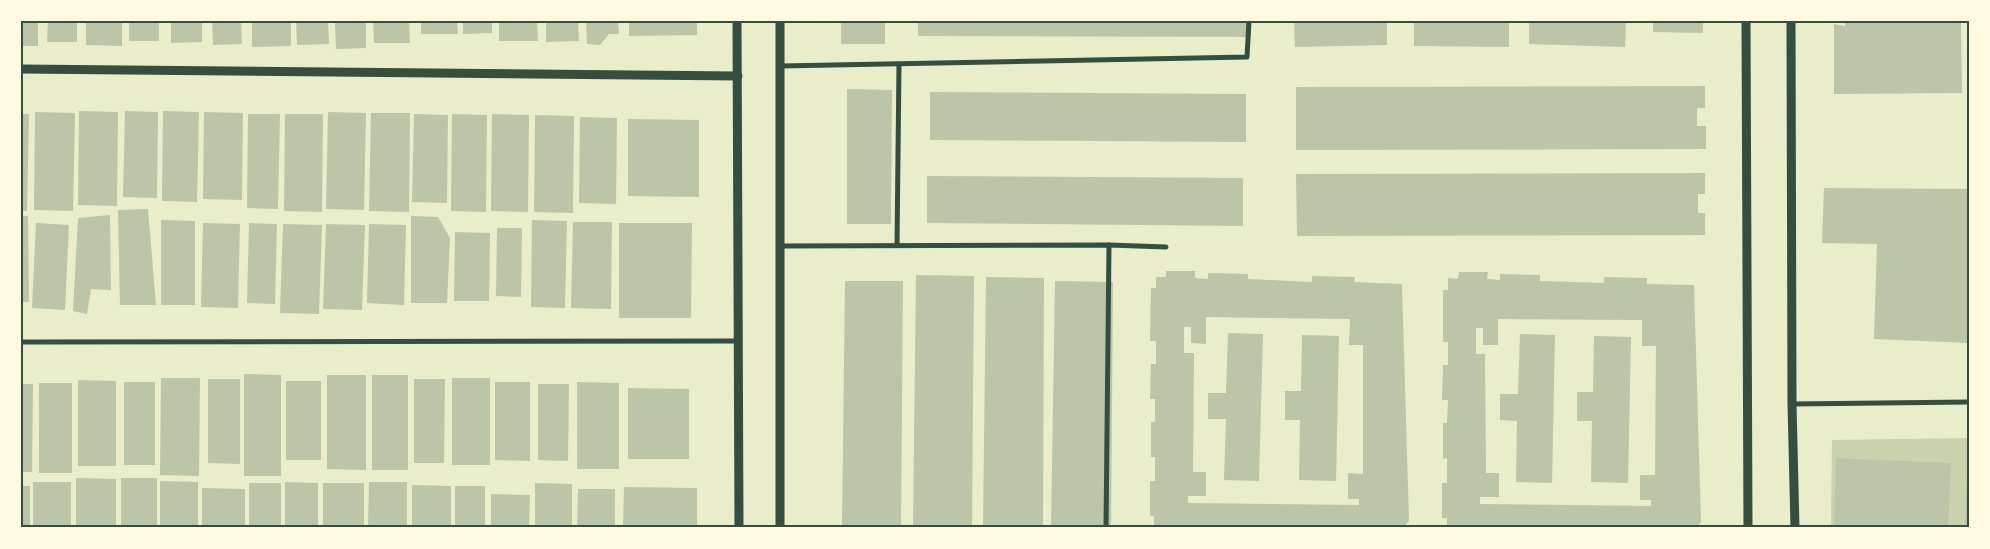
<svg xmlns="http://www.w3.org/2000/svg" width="1990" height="549" font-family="'Noto Sans',sans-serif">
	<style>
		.green { fill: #cad2ad }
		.building { fill: #bcc5a7; fill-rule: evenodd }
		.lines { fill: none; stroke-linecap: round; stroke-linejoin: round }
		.minor { stroke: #344e41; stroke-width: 5 }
		.tertiary { stroke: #344e41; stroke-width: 9 }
		.neatline { fill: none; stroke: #344e41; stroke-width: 2 }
	</style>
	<rect width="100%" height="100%" fill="#e9edc9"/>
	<!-- green -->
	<path class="green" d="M1969,438V528H1831L1832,440Z"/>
	<!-- building -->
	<g class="building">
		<rect x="21" y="21" width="17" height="25"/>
		<path d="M48,21H77V42H47Z"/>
		<path d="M86,21H122V46L86,45Z"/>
		<rect x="129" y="21" width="30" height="20"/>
		<path d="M171,21H202V42L171,43Z"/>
		<path d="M212,21H241L242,44L213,45Z"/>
		<path d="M252,21H291V46L252,47Z"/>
		<path d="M296,21H328L329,44L297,45Z"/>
		<path d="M335,21H366V48L336,49Z"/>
		<path d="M373,21H409L410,43H374Z"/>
		<path d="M421,21H457L458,34H421Z"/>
		<path d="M463,21H492V33L463,34Z"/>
		<path d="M499,21H537L538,41H499Z"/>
		<path d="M546,21H578L579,41L546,42Z"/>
		<path d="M586,21H618L619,34H609L600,45L587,44Z"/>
		<path d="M629,21H697V35L629,36Z"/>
		<rect x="841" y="21" width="44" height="23"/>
		<path d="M918,21H1250L1251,37L918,36Z"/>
		<path d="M1294,21H1387V45L1295,47Z"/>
		<path d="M1414,21H1509V47L1414,46Z"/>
		<path d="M1529,21H1626L1625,47L1529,44Z"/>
		<path d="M1653,21H1703V33L1653,32Z"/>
		<path d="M1845,21H1961L1962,93L1834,94V24L1845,26Z"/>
		<path d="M1705,86V108H1697V126H1706V149L1296,150V87Z"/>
		<path d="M847,89L892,90L891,224H847Z"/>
		<path d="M930,92L1246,94V142L930,140Z"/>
		<path d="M79,111L118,112L117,206L78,205Z"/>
		<path d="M125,111L158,112L157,198L123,197Z"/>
		<path d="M163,111L199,112L197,202L162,201Z"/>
		<path d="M35,112L75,113L73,211L34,210Z"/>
		<path d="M204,112L243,113L242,200L203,199Z"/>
		<path d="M328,112L366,113L364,210L326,209Z"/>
		<path d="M371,113H410L409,212L369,211Z"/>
		<path d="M21,114H29L27,211H21Z"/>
		<path d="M248,114H280L278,209L247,208Z"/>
		<path d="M285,114H323L322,212L284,211Z"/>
		<path d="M414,114L448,115L447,203L412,202Z"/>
		<path d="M452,114L487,115L486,212L451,211Z"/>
		<path d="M492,114L529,115L528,212L491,211Z"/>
		<path d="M535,115L574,116L573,213L534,212Z"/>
		<path d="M580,117L617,118L616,204L579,203Z"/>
		<path d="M628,119L699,120V197L628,196Z"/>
		<path d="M1705,173V194H1698V213H1705V235L1297,236L1296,174Z"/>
		<path d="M927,176L1243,178V226L927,223Z"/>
		<path d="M1824,188L1969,189V343L1874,339L1877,244L1822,243Z"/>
		<path d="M148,209L156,305H120L118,210Z"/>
		<path d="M110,215L111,290L91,289L87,314L73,311L78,218Z"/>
		<path d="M21,216H28L29,302H21Z"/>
		<path d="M411,216L438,217L450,238L447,303H411Z"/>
		<path d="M161,220L195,221V305H161Z"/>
		<path d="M532,220L567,221L565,308L531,307Z"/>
		<path d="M573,222H612L611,309L571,308Z"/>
		<path d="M36,223L69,225L65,310L32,308Z"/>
		<path d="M203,223L240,224L238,308L201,307Z"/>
		<path d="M249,223L277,224L275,304L247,303Z"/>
		<path d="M619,223H692L691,318H619Z"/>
		<path d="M283,224L322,225L319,314L280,313Z"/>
		<path d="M326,224L365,225L362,310L323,309Z"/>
		<path d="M369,224L406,225L404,305L367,303Z"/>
		<path d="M497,228H522L521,297L496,296Z"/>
		<path d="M455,232L490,233L489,301H454Z"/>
		<path d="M1166,271H1195V278L1208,279V273L1248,274V279L1312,282V276L1355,277L1354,282L1402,284L1409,521L1403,528H1154V516H1150V481H1155V457H1151V422H1155V399H1150L1151,364H1156V341H1150L1151,288H1156V277H1166ZM1206,317L1350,319L1349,345H1363V474L1348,473V499H1359V505L1188,503V496H1206V472H1193L1194,353H1184V327H1191V343L1206,344Z"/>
		<path d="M1459,272H1488L1487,279L1500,280V274L1540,275V281L1604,283V277L1647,278V284L1694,285L1701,522L1697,528H1447V518H1442V483H1447V458L1443,459V423H1447L1448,400H1442L1443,365H1448V342H1443V290H1448V278L1458,279ZM1498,319L1642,320V346H1656L1655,475H1640V500H1651V506L1480,504V497H1499V473H1486L1485,354H1476V328H1483V345H1498Z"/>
		<path d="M916,275L974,276L972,528H913Z"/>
		<path d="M986,277L1044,278L1043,528H983Z"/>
		<path d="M845,281H903L901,528H842Z"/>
		<path d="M1055,281L1113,282L1111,528H1051Z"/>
		<path d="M1228,333L1263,334L1259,481L1224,480L1226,419H1208V393H1226Z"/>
		<path d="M1520,334L1555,335L1552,483L1516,482L1517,421L1500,420V394H1518Z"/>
		<path d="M1302,335L1339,336L1336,481L1299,480L1300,420H1285V391H1301Z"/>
		<path d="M1594,336L1631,337L1628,483L1591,482L1592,421H1577V392H1593Z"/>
		<path d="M244,374L281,375V476H244Z"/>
		<path d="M327,375H366V470L327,469Z"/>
		<rect x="372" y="375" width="36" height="95"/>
		<path d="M161,378H200L199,476L160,475Z"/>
		<rect x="452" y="378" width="38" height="87"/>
		<path d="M208,379H240V464L208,463Z"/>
		<path d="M414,379H445L444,463H414Z"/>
		<path d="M78,380L116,381V466H78Z"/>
		<rect x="286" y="381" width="35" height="79"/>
		<rect x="124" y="382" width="31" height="83"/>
		<path d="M495,382H530V461L495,460Z"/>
		<path d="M577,382L619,383V469H577Z"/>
		<rect x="39" y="383" width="33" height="90"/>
		<path d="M21,384H33L32,472H21Z"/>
		<path d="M538,384H569L568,461L538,460Z"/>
		<path d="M628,388L689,389V459H628Z"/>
		<path d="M1836,458L1951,463L1948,528H1834Z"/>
		<path d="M1967,474H1969V528H1965Z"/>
		<path d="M76,478L116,479V528H76Z"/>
		<rect x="121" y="478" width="36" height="50"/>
		<path d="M160,481L198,482V528H160Z"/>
		<rect x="33" y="482" width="38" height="46"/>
		<path d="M285,482L318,483V528H285Z"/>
		<path d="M369,482H407V528H368Z"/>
		<rect x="249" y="483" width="32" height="45"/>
		<rect x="323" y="483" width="41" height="45"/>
		<path d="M535,483L572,484V528H535Z"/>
		<path d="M412,485L451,486V528H412Z"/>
		<rect x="21" y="486" width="9" height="42"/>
		<rect x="455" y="486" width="30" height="42"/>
		<path d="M624,487L697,488V528H623Z"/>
		<path d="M202,488L245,489V528H202Z"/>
		<path d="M578,489H615V528H577Z"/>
		<path d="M491,494L530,495L529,528H491Z"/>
	</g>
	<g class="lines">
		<!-- minor -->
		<g class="minor">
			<path d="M780,66L1247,57L1249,21"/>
			<path d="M897,245L899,64"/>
			<path d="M780,246L1109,245L1166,247"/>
			<path d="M21,342L739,341"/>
			<path d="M1792,404L1969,402"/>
			<path d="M1106,528L1109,245"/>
		</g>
		<!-- tertiary -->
		<g class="tertiary">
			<path d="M737,21L739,528"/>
			<path d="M780,21V528"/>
			<path d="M1746,21L1748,528"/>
			<path d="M1791,21L1792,404L1795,528"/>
			<path d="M21,69L738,76"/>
		</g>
	</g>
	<!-- border -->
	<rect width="1990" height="549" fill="none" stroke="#fefae0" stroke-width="45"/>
	<rect x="22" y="22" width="1946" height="504" class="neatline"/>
</svg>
